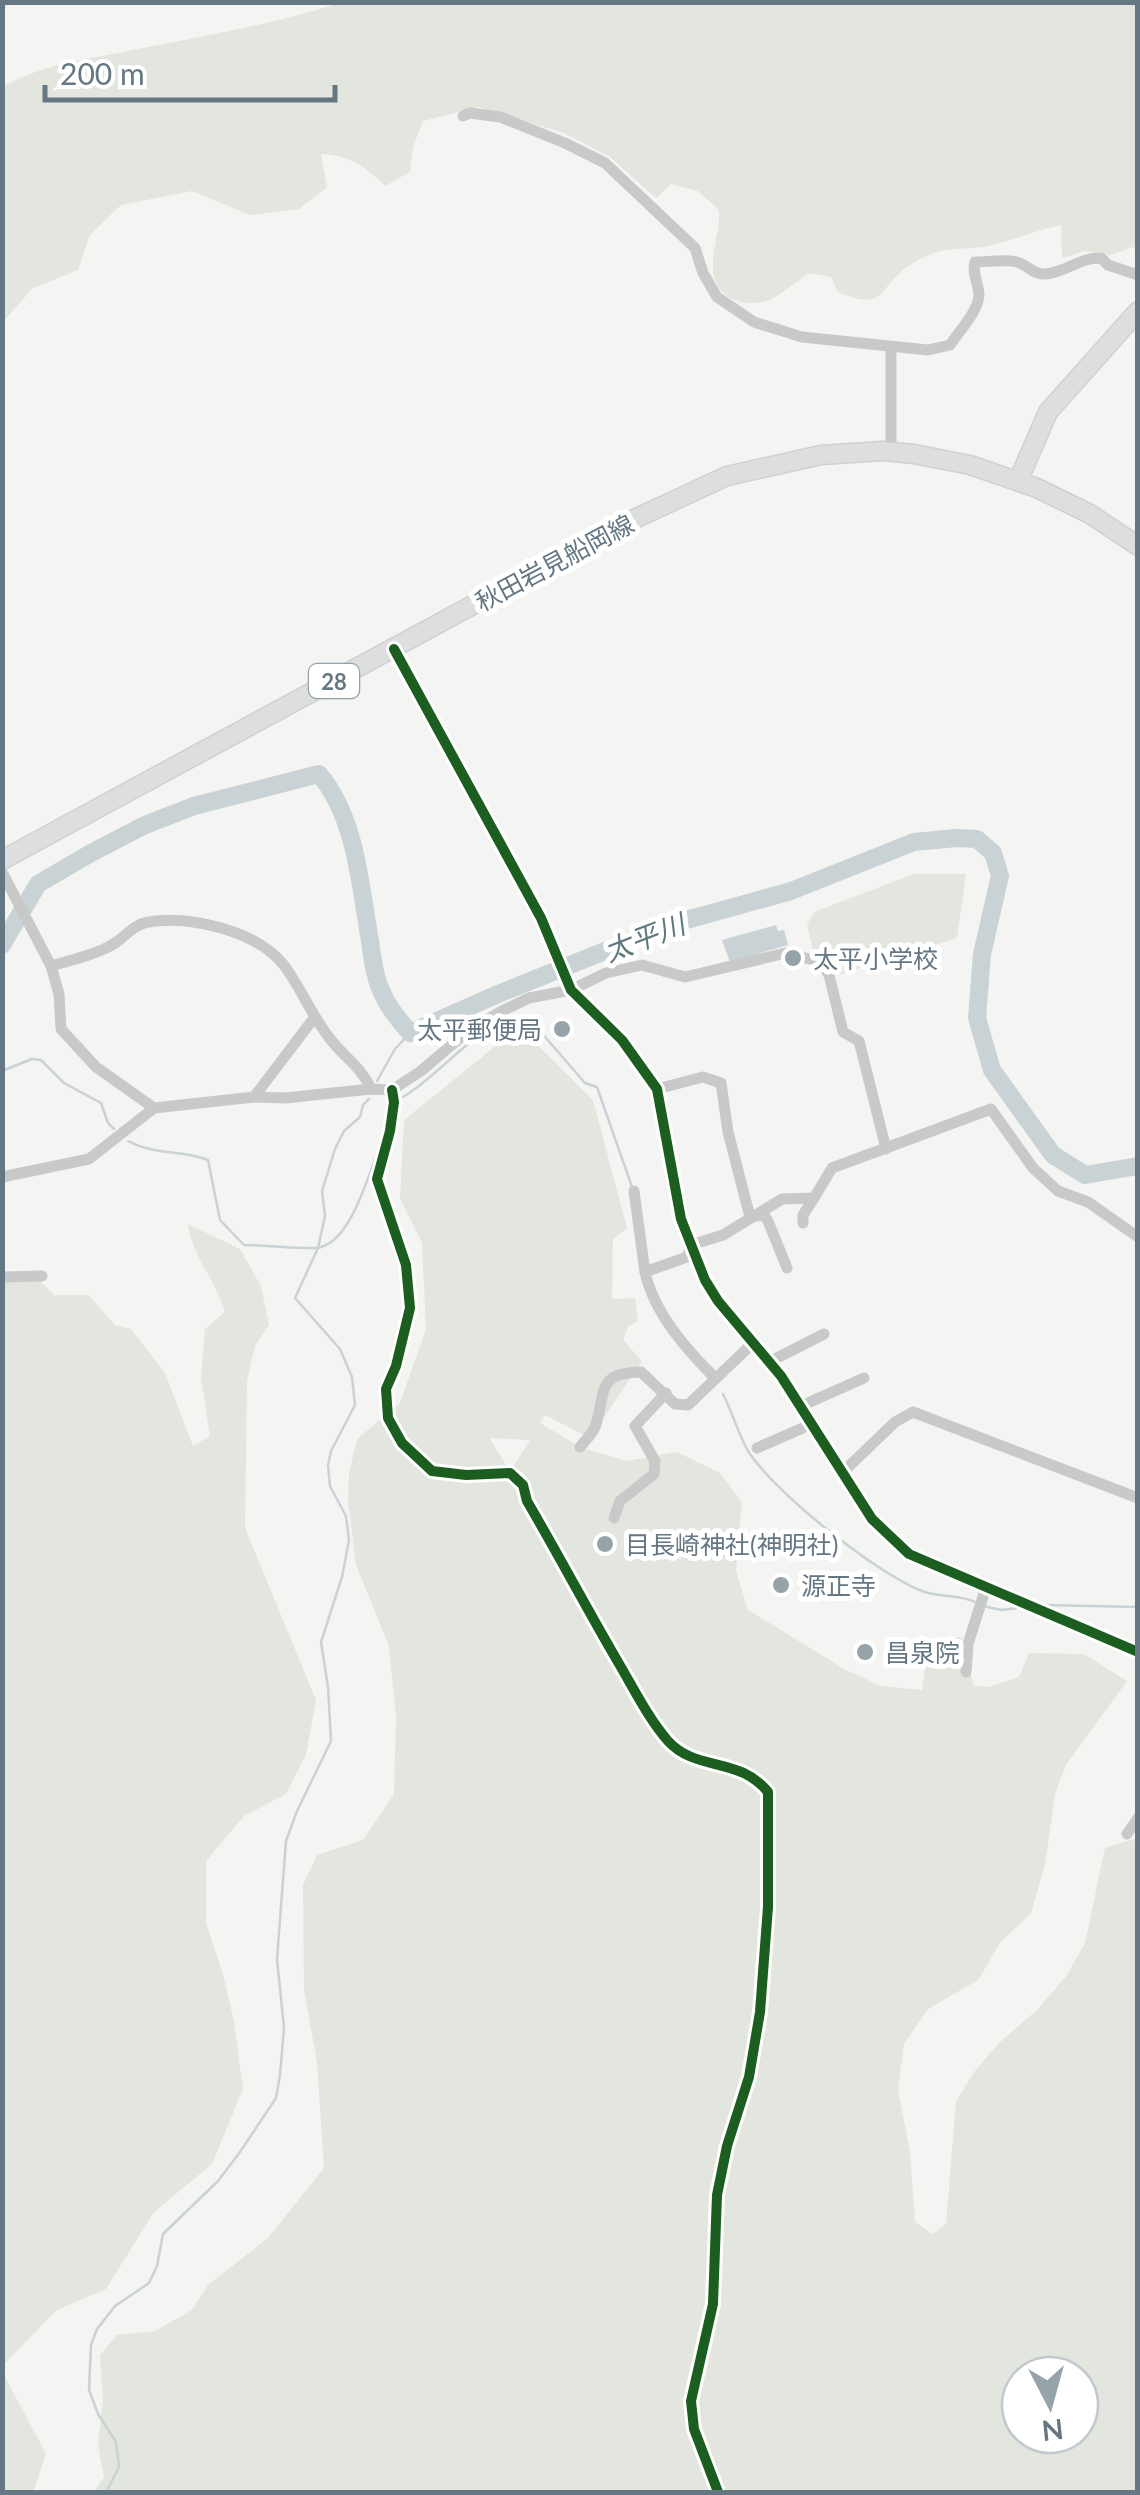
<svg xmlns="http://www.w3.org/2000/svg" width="1140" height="2495" font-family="Lato,'Noto Sans JP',sans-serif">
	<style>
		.green { fill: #e3e6df; fill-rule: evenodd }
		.water { fill: #c9d2d4 }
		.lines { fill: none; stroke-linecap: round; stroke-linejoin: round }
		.stream { stroke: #c9d2d4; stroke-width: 2.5 }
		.river { stroke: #c9d2d4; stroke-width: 18 }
		.secondary-casing { stroke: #d1d2d3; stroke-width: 21 }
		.primary-casing { stroke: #d1d1d1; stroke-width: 21 }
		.street { stroke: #c8caca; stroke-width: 11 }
		.secondary { stroke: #dddede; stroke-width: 18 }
		.primary { stroke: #dddede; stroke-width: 18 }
		.cycleway-casing { stroke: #fff; stroke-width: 16 }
		.cycleway { stroke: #1b5e20; stroke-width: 10 }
		.poi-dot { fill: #96a3a9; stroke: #fff; stroke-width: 4 }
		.labels { text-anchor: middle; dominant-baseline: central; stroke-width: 10; stroke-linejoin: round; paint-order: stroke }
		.shield { fill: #fff; stroke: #92a0a8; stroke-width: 2.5 }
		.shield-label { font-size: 22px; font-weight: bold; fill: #647782 }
		.street-label { font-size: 25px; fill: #647782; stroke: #fff }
		.poi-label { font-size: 25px; fill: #647782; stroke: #fff; text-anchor: start }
		.water-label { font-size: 28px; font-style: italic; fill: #5f797f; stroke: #fff }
	</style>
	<rect width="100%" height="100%" fill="#f4f4f2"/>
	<!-- green -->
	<g class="green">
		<path d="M340,3H1137V246L1110,255L1085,251L1062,258L1061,225C1038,230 1016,239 993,245C958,253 945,242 910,265C876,287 888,313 838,292L831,277L809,273C796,281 777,300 762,302C736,307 712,293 713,265C713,245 720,231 719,210L698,191L671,184L656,198L610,157L564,133L478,107L423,121L413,147L410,172L385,186C366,167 349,155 321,154L327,187L299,209L250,215L192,191L121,205L90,235L78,270L33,288L3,322V87C39,65 87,59 128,51C199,37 271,25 340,3Z"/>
		<path d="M914,874H966L957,938L832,977L814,954L807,925L814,912Z"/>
		<path d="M519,1027L593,1100L627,1228L613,1239L612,1299L635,1298L638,1321L628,1327L623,1340L642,1361L590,1438L545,1415L540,1423L580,1447L626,1461L677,1452L720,1473L742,1502L736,1571L748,1610L846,1670L881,1686L922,1690L929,1642L961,1637L974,1686L989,1687L1019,1677L1029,1653L1084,1654L1127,1681L1066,1765L1055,1794L1045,1865L1031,1913L1000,1943L978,1980L928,2009L904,2044L898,2089L910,2152L915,2222L933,2234L946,2224L956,2101L974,2072L999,2043L1038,2009L1067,1975L1085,1943L1105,1848L1137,1838V2492H94L104,2477L98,2446L103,2398L100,2355L117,2335L155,2331L192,2310L208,2285L268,2238L324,2168L317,2062L304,1991L303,1885L317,1855L363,1840L394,1794L396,1717L389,1646L356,1565L348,1501L349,1473L357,1439L400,1403L426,1329L422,1243L400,1199L404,1120ZM490,1438L530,1440L510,1472L490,1439ZM1020,2375H1080V2435H1020Z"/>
		<path d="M188,1224L240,1249L261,1286L269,1325L255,1346L247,1381L245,1528L316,1700L306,1755L286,1794L244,1816L206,1861V1923L223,1974L234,2022L243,2089L212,2164L154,2212L106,2289L57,2310L3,2365V1280L37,1278L54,1295H89L115,1325L131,1329L165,1373L193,1446L210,1436L201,1378L205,1329L225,1312C216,1281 192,1256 188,1224Z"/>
		<path d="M3,2373L46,2454L33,2492H3Z"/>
	</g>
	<!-- water -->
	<path class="water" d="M776,925L778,931L784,930L788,945L730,962L722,940Z"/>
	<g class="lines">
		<!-- stream -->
		<g class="stream">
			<path d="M2,1071L32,1059L41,1060L64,1083L101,1103L108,1123L114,1129"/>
			<path d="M377,1081L395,1049L410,1033"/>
			<path d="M403,1097C441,1075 482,1017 527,1016L585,1083L597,1087L632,1187"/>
			<path d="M128,1141C156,1156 181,1149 208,1160L220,1220L244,1245C268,1245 293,1249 316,1248C351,1245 368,1174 380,1146"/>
			<path d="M723,1394C732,1412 738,1433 748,1451C775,1493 876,1573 922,1591C940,1598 959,1594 975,1602"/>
			<path d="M1042,1605L1138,1607"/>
			<path d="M983,1606L1001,1610L1019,1608"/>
			<path d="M106,2492L119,2467L116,2442L98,2414L89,2390L91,2345L97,2329L115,2306L149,2283L157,2266L163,2234L218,2181L240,2152L276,2098L280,2075L284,2028L277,1959L286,1841L297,1811L331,1741L328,1687L321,1642L342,1577L349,1540L346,1516L330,1486L328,1465L331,1451L355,1405L352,1377L340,1349L295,1298L318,1248L325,1216L322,1191L335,1149L344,1131L360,1117L363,1105L369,1099"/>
		</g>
		<!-- river -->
		<path class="river" d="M2,945L38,884L91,853L145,825L194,806L319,774C355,816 360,882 369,935C372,952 373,972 380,988C387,1006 398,1019 410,1033L498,994L672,924L791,891L914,842L957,838L977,839L993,853L1000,876L982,954L977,1018L992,1070L1053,1155L1085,1175L1138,1166"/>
		<!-- secondary casing -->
		<g class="secondary-casing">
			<path id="secondary" d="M1018,481L1048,412L1138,311"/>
		</g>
		<!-- primary casing -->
		<g class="primary-casing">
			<path id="primary" d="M2,860L615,528L727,476L821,455L883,451L914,454L970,465L1037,488L1090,514L1138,546"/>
		</g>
		<!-- street -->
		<g class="street">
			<path d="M463,116L470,113L500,117L565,143L605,163L695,248L703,273L717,297L754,322L802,337L928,350L950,345C959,331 979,311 979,294C978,282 972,274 975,262C987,262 1004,259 1017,262C1028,265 1033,275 1046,274C1067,272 1080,257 1101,258L1108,265L1138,275"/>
			<path d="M891,347V452"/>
			<path d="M394,649L541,918L571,990L622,1040L657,1089L681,1219L705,1280L718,1301L781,1376L872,1519L909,1554L1138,1652"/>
			<path d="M2,872L51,966L59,994L61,1029L96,1067L154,1108"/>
			<path d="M51,966C70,960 92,956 110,946C124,939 132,925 148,922C190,915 256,931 283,964C300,986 311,1014 328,1036C342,1056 361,1066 371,1089"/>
			<path d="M657,1089L703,1077L721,1083L728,1132L750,1217L764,1215L768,1221L787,1268"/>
			<path d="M392,1090L394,1102L390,1131L377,1179L406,1265L410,1308L396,1366L386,1389L388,1418L402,1443L432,1471L466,1475L510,1473L523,1485L527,1501C558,1554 587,1609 618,1662C634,1689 648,1718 668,1741C696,1772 739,1756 768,1792V1907L760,2012L749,2077L727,2146L717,2195L713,2304L691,2401L694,2429L718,2492"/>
			<path d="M254,1097L314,1018"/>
			<path d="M2,1177L89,1159L154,1108L254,1097L285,1098L371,1089L392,1090L421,1071L468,1031L500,1012L529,998L571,990L606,973L642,965L685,977L786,953L821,962L829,975L843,1032L859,1041L886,1149"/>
			<path d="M634,1191L645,1272"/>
			<path d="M803,1223V1215L814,1198"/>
			<path d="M2,1277L42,1276"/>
			<path d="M769,1362L824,1334"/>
			<path d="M715,1378C686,1349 654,1313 645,1272L687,1257L691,1245L723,1235L782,1199L814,1198L832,1168L991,1109L1033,1168L1058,1191L1088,1202L1138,1237"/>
			<path d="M801,1406L864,1378"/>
			<path d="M580,1447C585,1441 592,1434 595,1427C607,1394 594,1373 641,1372L675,1404L688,1405L753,1343"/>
			<path d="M757,1448L812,1424"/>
			<path d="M842,1473L895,1422L913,1412L1138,1498"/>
			<path d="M614,1518L620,1501L654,1474L655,1461L635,1426L666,1393"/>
			<path d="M966,1672L968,1644L986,1587"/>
			<path d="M1127,1834L1138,1818"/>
		</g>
		<!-- secondary -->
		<use href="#secondary" class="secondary"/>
		<!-- primary -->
		<use href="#primary" class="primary"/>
		<!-- cycleway casing -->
		<g class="cycleway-casing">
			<g id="cycleway">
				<path d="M394,649L541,918L571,990L622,1040L657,1089L681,1219L705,1280L718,1301L781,1376L872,1519L909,1554L1138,1652"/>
				<path d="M392,1090L394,1102L390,1131L377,1179L406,1265L410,1308L396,1366L386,1389L388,1418L402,1443L432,1471L466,1475L510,1473L523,1485L527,1501C558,1554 587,1609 618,1662C634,1689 648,1718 668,1741C696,1772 739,1756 768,1792V1907L760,2012L749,2077L727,2146L717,2195L713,2304L691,2401L694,2429L718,2492"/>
			</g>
		</g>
		<!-- cycleway -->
		<use href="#cycleway" class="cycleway"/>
	</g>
	<!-- markers -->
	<g class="poi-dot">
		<circle cx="793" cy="958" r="10"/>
		<circle cx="562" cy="1029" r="10"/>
		<circle cx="605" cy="1544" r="10"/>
		<circle cx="781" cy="1585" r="10"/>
		<circle cx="865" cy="1652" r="10"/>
	</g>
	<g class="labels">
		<!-- shield labels -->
		<rect class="shield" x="309" y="664" width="50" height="34" rx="8"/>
		<g class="shield-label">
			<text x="334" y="681">28</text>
		</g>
		<!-- street labels -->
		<g class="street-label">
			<text transform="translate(554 562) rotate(-28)">秋田岩見船岡線</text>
		</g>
		<!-- poi labels -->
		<g class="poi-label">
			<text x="813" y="958">太平小学校</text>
			<text x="542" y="1029" text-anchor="end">太平郵便局</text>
			<text x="625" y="1544">目長崎神社(神明社)</text>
			<text x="801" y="1585">源正寺</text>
			<text x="885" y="1652">昌泉院</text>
		</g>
		<!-- water labels -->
		<g class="water-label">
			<text transform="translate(644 937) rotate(-21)">太平川</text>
		</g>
	</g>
	<!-- border -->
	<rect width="1140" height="2495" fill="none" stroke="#647782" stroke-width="10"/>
	<!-- north arrow -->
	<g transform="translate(1050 2405) rotate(174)"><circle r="48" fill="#ffffff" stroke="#c1c9cd" stroke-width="2.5"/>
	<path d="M0-8L18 38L0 25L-18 38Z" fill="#96a3a9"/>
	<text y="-15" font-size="28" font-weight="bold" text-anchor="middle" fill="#647782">N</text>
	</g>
	<!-- scale -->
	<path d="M45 85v15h290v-15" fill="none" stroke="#647782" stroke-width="5"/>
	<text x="60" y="85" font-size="30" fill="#647782" stroke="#ffffff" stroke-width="8" paint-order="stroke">200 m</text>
</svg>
